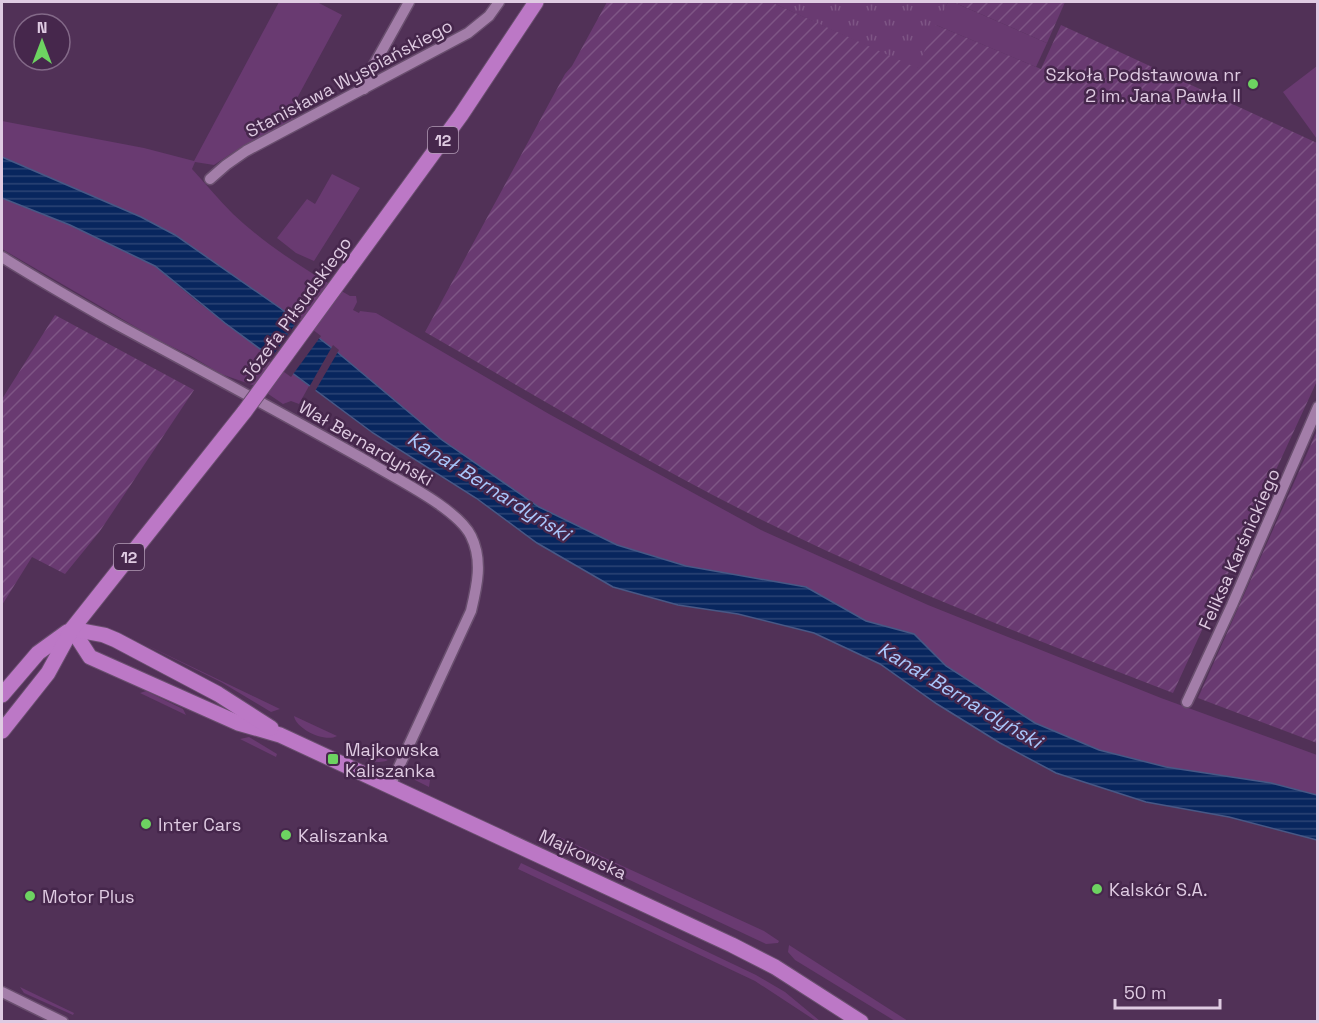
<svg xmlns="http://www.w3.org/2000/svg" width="1319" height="1023" font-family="'Space Grotesk',sans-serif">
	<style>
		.grass { fill: #693a71 }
		.park { fill: url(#park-tufts) }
		.garden { fill: url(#garden-furrows) }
		.water { fill: url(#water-rules); stroke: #485886; stroke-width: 1.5 }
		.pier { fill: #513157 }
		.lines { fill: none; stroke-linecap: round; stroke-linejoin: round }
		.minor-casing { stroke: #694e6e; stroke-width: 13 }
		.major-casing { stroke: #694e6e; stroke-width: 17 }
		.minor { stroke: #a37ea9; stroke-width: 10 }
		.major { stroke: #bc78c6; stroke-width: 15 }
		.major-bridge-casing { stroke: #694e6e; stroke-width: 17; stroke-linecap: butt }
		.major-bridge { stroke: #bc78c6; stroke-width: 15 }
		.poi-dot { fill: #6dd361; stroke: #46274c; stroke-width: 2 }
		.labels { text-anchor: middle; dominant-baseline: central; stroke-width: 5; stroke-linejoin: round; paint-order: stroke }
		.shield { fill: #46274c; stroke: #b19ab5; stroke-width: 1.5 }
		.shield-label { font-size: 16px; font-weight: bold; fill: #dfcbe2 }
		.poi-label { font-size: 18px; fill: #dfcbe2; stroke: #46274c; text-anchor: start }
		.street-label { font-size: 18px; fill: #dfcbe2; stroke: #46274c }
		.water-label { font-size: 20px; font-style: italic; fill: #a9c7fc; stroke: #46274c }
	</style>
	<defs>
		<pattern id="park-tufts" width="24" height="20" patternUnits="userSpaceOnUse" patternTransform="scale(1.5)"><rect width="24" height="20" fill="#693a71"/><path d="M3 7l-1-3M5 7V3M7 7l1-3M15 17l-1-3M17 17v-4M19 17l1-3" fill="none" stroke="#7e5585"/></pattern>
		<pattern id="garden-furrows" width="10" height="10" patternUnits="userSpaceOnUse" patternTransform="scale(1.5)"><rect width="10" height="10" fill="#693a71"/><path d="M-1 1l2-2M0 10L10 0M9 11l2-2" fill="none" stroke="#7e5585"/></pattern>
		<pattern id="water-rules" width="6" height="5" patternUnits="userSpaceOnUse" patternTransform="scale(1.5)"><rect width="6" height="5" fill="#08265e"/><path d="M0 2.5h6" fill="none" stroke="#2c4475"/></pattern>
	</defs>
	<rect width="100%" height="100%" fill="#513157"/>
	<!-- grass -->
	<g class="grass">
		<path d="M279,2H317L342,15L289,113L295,120L244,145L214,165L195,162L192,169C206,184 219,200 233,214C268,247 309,272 350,296H356L357,302L353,310L359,313L360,311L376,313L549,414L761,530L928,605L1161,698L1317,755V795L1271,783L1166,767L1099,750L1035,723L946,666L914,634L866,621L806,587L686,566L617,545L539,507L442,440L337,352L280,308L175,235L141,217L2,157V121L144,148L194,161Z"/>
		<path d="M948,2H953L1047,43L1036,67L936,25Z"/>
		<path d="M1317,66V139L1283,92Z"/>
		<path d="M332,174L360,188L314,261L296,253L277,238L307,199L315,204Z"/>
		<path d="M2,198L70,225L155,266L195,300L309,386L299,404L291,401L283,404L258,387L221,374L191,356L158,340L2,249Z"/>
		<path d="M136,640L138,641L280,709L271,712L221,682Z"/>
		<path d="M146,691L183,709L186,715L140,693Z"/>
		<path d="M294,716L337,736C325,743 296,729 294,716Z"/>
		<path d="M249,737L277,754L276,757L240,739Z"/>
		<path d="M346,741L388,760C375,766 361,757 349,750Z"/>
		<path d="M409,770L430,780L429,787L415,780Z"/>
		<path d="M542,829L764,931L779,941L778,943L766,944L555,845L541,836Z"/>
		<path d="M521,863L756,975L785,992L820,1021H816L755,981L518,869Z"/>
		<path d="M789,945L908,1021H895L795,960L788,952Z"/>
		<path d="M20,987L74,1013L73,1015L24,993Z"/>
	</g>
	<!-- park -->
	<path class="park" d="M771,2H948L917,69Z"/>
	<!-- garden -->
	<g class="garden">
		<path d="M607,2H771L917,68L936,25L1041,69L1061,25L1317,143V381L1173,693C1034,639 896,586 762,520C647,463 536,396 425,332L565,74L572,66Z"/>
		<path d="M953,2H1065L1047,43Z"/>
		<path d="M55,315L194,390L100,531L65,574L32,557L2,605V399Z"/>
		<path d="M1317,431V743L1198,698Z"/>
	</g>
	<!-- water -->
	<path class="water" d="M2,157L141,217L175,235L280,308L337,352L442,440L539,507L617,545L686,566L806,587L866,621L914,634L946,666L1035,723L1099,750L1166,767L1271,783L1317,795V840L1229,817L1146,802L1056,773L1000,743L937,704L880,664L814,633L738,614L678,605L613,587L537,543L476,498L373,433L225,323L155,266L70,225L2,198Z"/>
	<!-- pier -->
	<g class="pier">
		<path d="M299,319L321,336L291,377L269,361Z"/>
		<path d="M333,345L339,350L314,393L308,389Z"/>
	</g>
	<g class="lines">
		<!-- minor casing -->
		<g class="minor-casing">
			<g id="minor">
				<path d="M364,89L370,72L409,2"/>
				<path d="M210,179L226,165L246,151L468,33L489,16L499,2"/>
				<path d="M2,257C39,280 77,302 116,324C201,370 287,416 372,464C398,480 458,509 471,536C483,560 477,586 471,611L390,786"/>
				<path d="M1187,702L1232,605L1318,407"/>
				<path d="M2,992L63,1022"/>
			</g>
		</g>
		<!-- major casing -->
		<g class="major-casing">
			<g id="major">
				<path d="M345,274L461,115L536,2"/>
				<path d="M72,629L90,657L238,723L280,735L732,945L775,967L861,1022"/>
				<path d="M72,629L104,635L116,640L218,694L271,728"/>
				<path d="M2,695L38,653L67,632"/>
				<path d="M2,731L48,673L72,629L245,411"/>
			</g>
		</g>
		<!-- minor -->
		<use href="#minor" class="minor"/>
		<!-- major -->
		<use href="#major" class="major"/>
		<!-- major-bridge casing -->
		<g class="major-bridge-casing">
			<path id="major-bridge" d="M245,411L345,274"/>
		</g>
		<!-- major-bridge -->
		<use href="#major-bridge" class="major-bridge"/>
	</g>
	<!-- markers -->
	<g class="poi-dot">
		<circle cx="1253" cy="84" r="6"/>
		<rect x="327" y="753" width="12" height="12" rx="3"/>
		<circle cx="146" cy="824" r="6"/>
		<circle cx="286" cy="835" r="6"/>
		<circle cx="1097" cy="889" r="6"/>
		<circle cx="30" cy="896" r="6"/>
	</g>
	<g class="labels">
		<!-- shield labels -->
		<g class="shield">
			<rect x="428" y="127" width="30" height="26" rx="4.5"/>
			<rect x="114" y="544" width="30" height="26" rx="4.5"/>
		</g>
		<g class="shield-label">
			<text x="443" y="140">12</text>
			<text x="129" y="557">12</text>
		</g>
		<!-- poi labels -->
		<g class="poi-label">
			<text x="1241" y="74" text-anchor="end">Szkoła Podstawowa nr<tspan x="1241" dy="21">2 im. Jana Pawła II</tspan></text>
			<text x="345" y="749">Majkowska<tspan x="345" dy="21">Kaliszanka</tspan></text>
			<text x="158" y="824">Inter Cars</text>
			<text x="298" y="835">Kaliszanka</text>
			<text x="1109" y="889">Kalskór S.A.</text>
			<text x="42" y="896">Motor Plus</text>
		</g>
		<!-- street labels -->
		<g class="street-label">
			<text transform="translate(349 78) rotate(-28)">Stanisława Wyspiańskiego</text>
			<text transform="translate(296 309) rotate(-54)">Józefa Piłsudskiego</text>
			<text transform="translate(366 443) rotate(30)">Wał Bernardyński</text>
			<text transform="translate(1239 549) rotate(-66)">Feliksa Karśnickiego</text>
			<text transform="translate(583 854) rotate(25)">Majkowska</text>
		</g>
		<!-- water labels -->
		<g class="water-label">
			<text transform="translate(489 486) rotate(32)">Kanał Bernardyński</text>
			<text transform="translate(960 695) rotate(31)">Kanał Bernardyński</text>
		</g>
	</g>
	<!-- border -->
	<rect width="1319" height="1023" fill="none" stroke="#dfcbe2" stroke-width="6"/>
	<!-- north arrow -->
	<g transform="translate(42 42)"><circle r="28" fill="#46274c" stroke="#836988" stroke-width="1.5"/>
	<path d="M0-4.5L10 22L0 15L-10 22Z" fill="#6dd361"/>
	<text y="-9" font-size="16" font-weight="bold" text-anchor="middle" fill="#dfcbe2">N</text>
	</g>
	<!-- scale -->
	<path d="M1115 999v9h105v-9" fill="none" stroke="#dfcbe2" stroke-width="3"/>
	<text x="1124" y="999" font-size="18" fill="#dfcbe2" stroke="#46274c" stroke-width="4.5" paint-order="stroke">50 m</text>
</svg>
